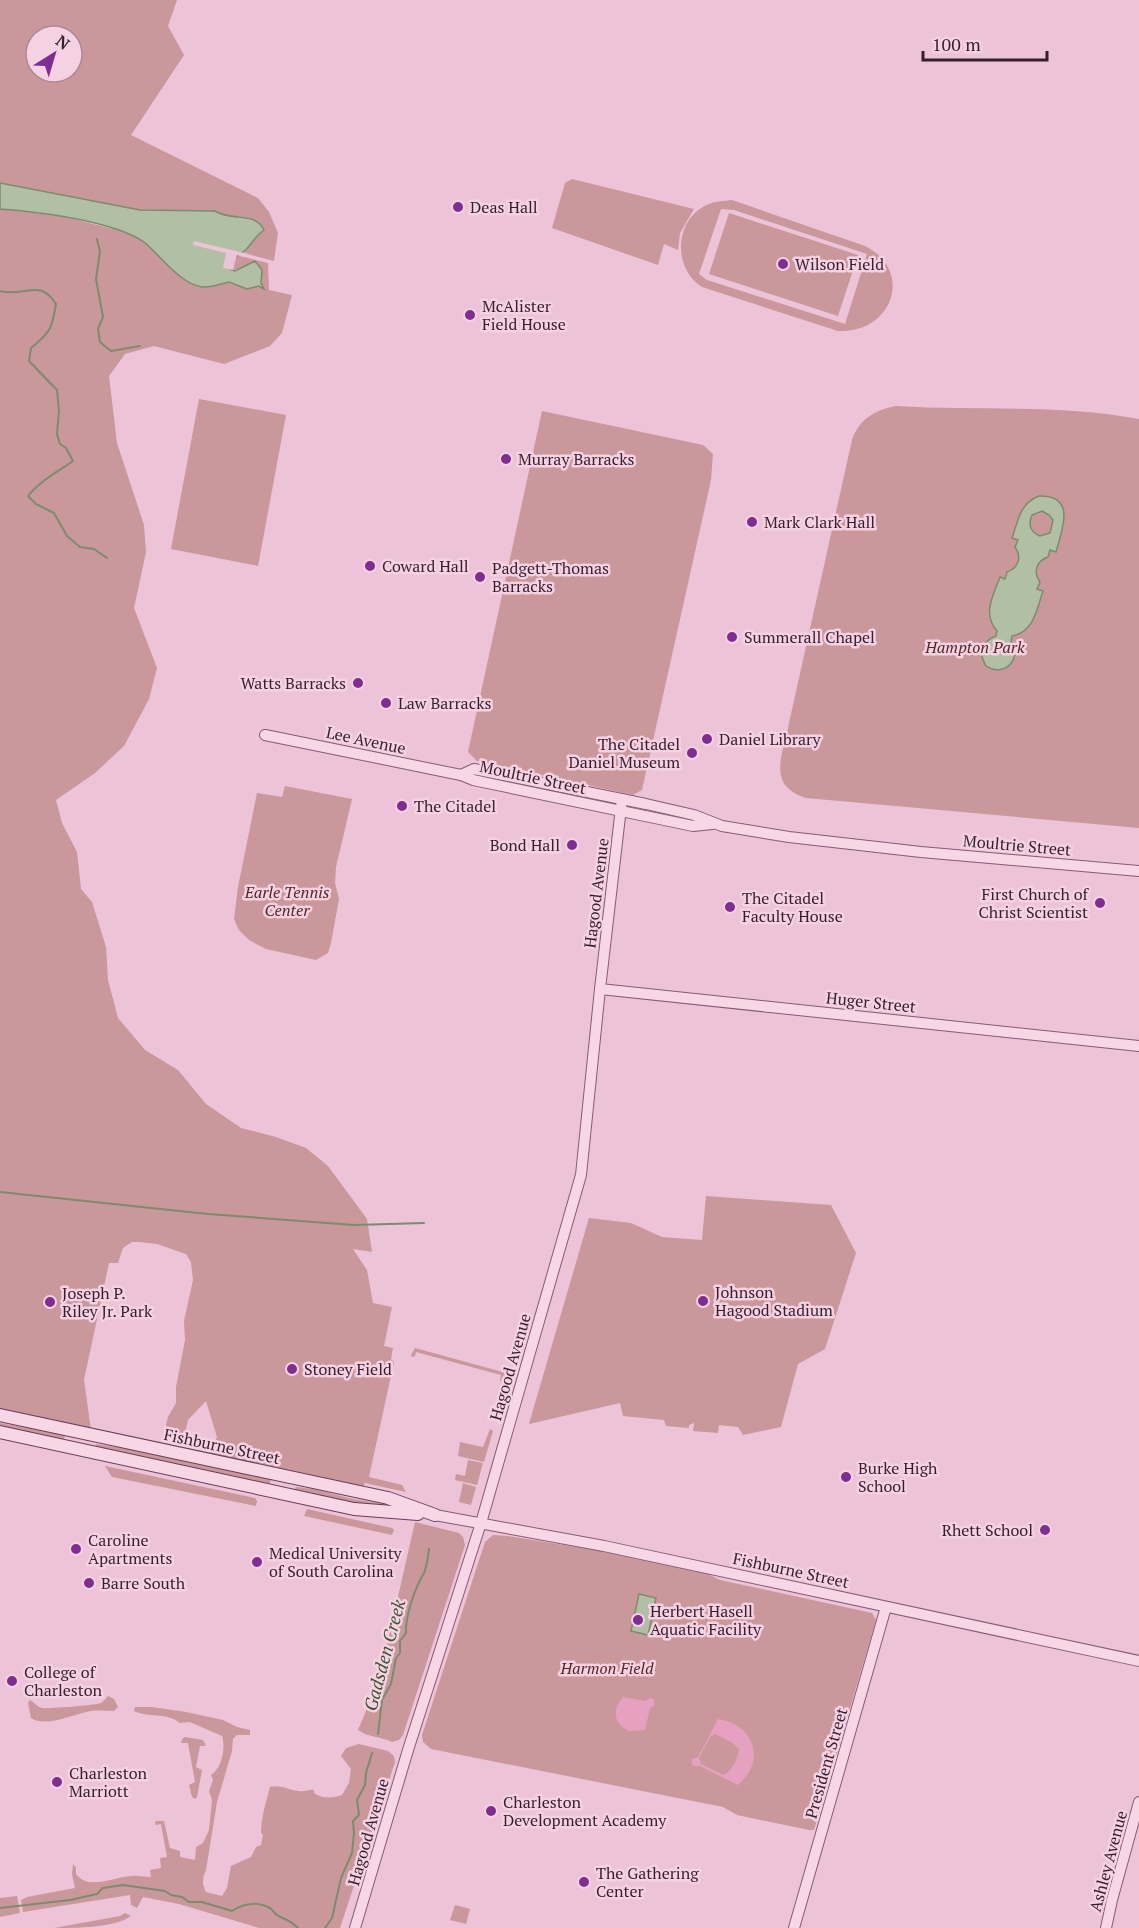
<svg xmlns="http://www.w3.org/2000/svg" width="1139" height="1928" font-family="'PT Serif',serif">
	<style>
		.green { fill: #ca979b; fill-rule: evenodd }
		.sand { fill: #e7a1c0; fill-rule: evenodd }
		.water { fill: #b1bfa5; stroke: #7a8d6c; stroke-width: 1.5; fill-rule: evenodd }
		.pier { fill: #ecc3d7 }
		.lines { fill: none; stroke-linecap: round; stroke-linejoin: round }
		.stream { stroke: #7a8d6c; stroke-width: 2 }
		.tertiary-casing { stroke: #855b76; stroke-width: 12 }
		.secondary-casing { stroke: #673e5a; stroke-width: 14 }
		.tertiary { stroke: #f7d6e6; stroke-width: 10 }
		.secondary { stroke: #f7d6e6; stroke-width: 12 }
		.poi-dot { fill: #7f2d92; stroke: #f4d2e2; stroke-width: 2 }
		.labels { text-anchor: middle; dominant-baseline: central; stroke-width: 5; stroke-linejoin: round; paint-order: stroke }
		.poi-label { font-size: 16px; fill: #361e2f; stroke: #f4d2e2; text-anchor: start }
		.park-label { font-size: 16px; font-style: italic; fill: #522926; stroke: #f4d2e2 }
		.street-label { font-size: 16px; fill: #361e2f; stroke: #f4d2e2 }
		.water-label { font-size: 18px; font-style: italic; fill: #37552e; stroke: #f4d2e2 }
	</style>
	<rect width="100%" height="100%" fill="#ecc3d7"/>
	<!-- green -->
	<g class="green">
		<path d="M0,0H177L168,26L184,55L131,135L258,198L269,212L278,233L274,261L244,253C251,245 255,237 264,230L250,218L237,216L231,218L215,211L140,210L0,183ZM36,36H72V72H36Z"/>
		<path d="M572,179L694,209L680,233L678,250L664,244L658,265L552,228L565,183Z"/>
		<path d="M732,200L865,246C915,271 892,334 838,331L702,287C672,268 674,218 709,204C716,201 724,201 732,200ZM721,209L734,210L867,254L845,324L707,280L699,274Z"/>
		<path d="M0,209L62,216L117,230L141,239L154,250L216,286L229,282C245,287 243,291 262,285V270L243,268L233,270L237,255L268,263L269,290L292,295L282,333L270,346L224,364L154,346L125,354L109,376L117,443L144,525L146,552L134,608L157,668L149,699L124,746L95,773L56,800L62,823L77,852L81,889L92,902L106,947L108,980L118,1018L145,1050L178,1070L206,1104L241,1128L276,1137L306,1148L328,1166L367,1219L372,1252L353,1249L367,1270L373,1303L392,1307L384,1346L393,1348L391,1359L394,1362L369,1477L402,1485L406,1492L365,1483L363,1488L209,1455L217,1437L206,1401L188,1420L184,1437L179,1442L169,1439L165,1429L168,1417L176,1403V1387L185,1340L184,1321L193,1280L191,1262L186,1254L157,1244L139,1242H132L123,1248L118,1263H109L84,1380L91,1430L0,1410Z"/>
		<path d="M729,213L858,255L838,316L709,274Z"/>
		<path d="M199,399L286,415L258,566L171,549Z"/>
		<path d="M896,406C977,411 1059,404 1139,419V828L806,798C766,785 783,755 789,723L852,440C859,419 875,410 896,406Z"/>
		<path d="M542,411L703,445L713,454L711,480L642,790L633,795L477,761L468,752Z"/>
		<path d="M285,786L352,799L336,867L335,883L339,899L331,943L328,953L316,960L266,949L249,940L239,930L234,919L238,887L257,793L282,797Z"/>
		<path d="M706,1196L831,1205L856,1253L825,1349L798,1364L781,1427L743,1435L738,1427L719,1425L718,1433L693,1431L694,1423L689,1425V1428L666,1426L664,1420L623,1416L620,1403L529,1424L589,1218L631,1223L662,1237L702,1240Z"/>
		<path d="M415,1348L510,1374L496,1418L488,1412H495L504,1383L500,1381L501,1375L416,1352L415,1356L412,1357L411,1355Z"/>
		<path d="M0,1423L64,1434L65,1437L62,1440L0,1428Z"/>
		<path d="M490,1429L493,1431L484,1462L458,1456L460,1442L483,1447Z"/>
		<path d="M96,1444L156,1453L270,1478L271,1480L269,1485L95,1447Z"/>
		<path d="M468,1460L483,1463L477,1485L455,1480L456,1474L465,1476Z"/>
		<path d="M105,1466L255,1498L257,1501L256,1506L112,1477Z"/>
		<path d="M463,1483L476,1487L471,1505L459,1502Z"/>
		<path d="M296,1487L313,1489L353,1499L389,1505L354,1504L294,1491Z"/>
		<path d="M307,1509L392,1528L394,1530L392,1535L304,1516Z"/>
		<path d="M415,1522L459,1533L463,1537L465,1545L403,1735L399,1740L392,1742C382,1737 367,1737 358,1730L379,1680Z"/>
		<path d="M493,1535L508,1536L625,1555L704,1572L720,1580L872,1613L876,1620L814,1830H809L737,1815L723,1807L431,1749L423,1742L422,1735L485,1542Z"/>
		<path d="M108,1696L114,1699L118,1707L114,1711C106,1711 99,1710 91,1711C74,1714 46,1728 31,1718L28,1703L30,1700C35,1703 37,1707 42,1708C47,1709 98,1705 101,1703C102,1703 107,1697 108,1696Z"/>
		<path d="M135,1707H152L186,1712L223,1720L237,1727L250,1730V1735H237L233,1739L232,1751L217,1802L206,1870C202,1878 202,1885 206,1892L222,1896L227,1888L231,1866L251,1857L256,1847L261,1845L263,1835L261,1833C261,1818 266,1802 270,1787C281,1784 288,1790 299,1791C305,1792 309,1789 314,1790V1793C322,1799 333,1798 342,1795L349,1783L351,1769L341,1756L346,1748L359,1744L388,1751L394,1756L395,1762L340,1928H259L179,1904L143,1897L137,1908L131,1905L130,1895L23,1912L21,1900L27,1897L75,1888L72,1874L73,1864L76,1868V1874C89,1891 113,1877 131,1876C138,1875 144,1877 151,1877L150,1870L161,1868L160,1858L167,1857L161,1824L156,1825L155,1823L156,1821H164L170,1848L180,1851V1857L195,1860L196,1847L203,1843L209,1830L212,1800L209,1791L213,1780L211,1775C222,1768 226,1747 222,1736L190,1722L180,1723C167,1712 148,1718 134,1711Z"/>
		<path d="M185,1737L203,1740L206,1746H200L196,1767L202,1770L197,1797L195,1799L192,1797L189,1785L195,1782L188,1743H182L181,1742L183,1738Z"/>
		<path d="M17,1896L20,1913L0,1917V1898Z"/>
		<path d="M455,1905L470,1909L466,1924L450,1920Z"/>
		<path d="M125,1913L131,1916C115,1928 76,1928 54,1928L120,1916Z"/>
	</g>
	<!-- sand -->
	<g class="sand">
		<path d="M623,1697L645,1701L651,1698L654,1700V1706L650,1708L645,1730L629,1731C613,1723 612,1710 623,1697Z"/>
		<path d="M718,1719C754,1725 767,1760 738,1785L700,1766H693L692,1764V1759L698,1757ZM715,1734L731,1742L739,1749C738,1758 732,1772 723,1775L701,1764L699,1758L710,1737Z"/>
	</g>
	<!-- water -->
	<g class="water">
		<path d="M0,183L140,210L215,211C233,222 255,211 264,230C250,240 252,249 235,257L230,269L235,271L255,261L262,270L261,283L264,289L259,286L247,289L229,282C220,284 212,288 202,287C180,284 160,255 144,242C137,237 127,233 119,230C81,217 40,212 0,209Z"/>
		<path d="M1039,496C1077,495 1062,530 1056,552L1050,550L1048,557C1036,561 1033,572 1040,582L1037,589L1043,591C1037,609 1034,632 1012,636L1011,641C1023,659 1004,678 986,666C978,653 982,641 996,636L997,631C982,614 993,596 1000,577L1005,579L1007,572C1019,568 1022,556 1015,547L1018,540L1012,538C1018,521 1020,503 1039,496ZM1042,511L1049,515L1053,520L1050,533L1040,536C1030,532 1028,524 1032,515Z"/>
		<path d="M639,1594L656,1598L648,1635L631,1631Z"/>
	</g>
	<!-- pier -->
	<path class="pier" d="M194,241L244,253L248,254L243,257L237,255L233,264V270L223,268L226,253L193,245Z"/>
	<g class="lines">
		<!-- stream -->
		<g class="stream">
			<path d="M97,239L100,252L96,279L103,317L98,329L100,342L111,351L140,346"/>
			<path d="M0,291C25,298 39,277 56,304C52,328 51,332 31,348L29,361L57,390L59,411L57,434L60,444L66,448L73,461C57,472 40,481 28,496L36,504L54,513L67,536L80,547L94,549L107,558"/>
			<path d="M0,1192L208,1214L354,1225L424,1223"/>
			<path d="M378,1734L382,1700L391,1684L396,1658L400,1653V1641L406,1633C405,1616 415,1588 424,1573C427,1567 428,1556 429,1549"/>
			<path d="M0,1908L70,1900L97,1894L103,1888L123,1885L165,1891L171,1895L182,1897L189,1902H202L232,1911C243,1904 257,1901 270,1908C271,1909 276,1914 277,1915C286,1921 288,1918 298,1928"/>
			<path d="M325,1928L332,1918L341,1878L352,1853L354,1833L353,1821L359,1815L357,1800L365,1785L366,1773L372,1753"/>
		</g>
		<!-- tertiary casing -->
		<g class="tertiary-casing">
			<g id="tertiary">
				<path d="M265,735L461,775L473,780L693,826L712,824"/>
				<path d="M461,775L474,769L646,804L694,815L722,826L789,837L921,852L1139,871"/>
				<path d="M600,989L1139,1046"/>
				<path d="M435,1515L604,1546L1139,1661"/>
				<path d="M355,1928L408,1750L481,1523L581,1175L600,989L622,799"/>
				<path d="M794,1928L886,1607"/>
				<path d="M1106,1928L1112,1900L1139,1802"/>
			</g>
		</g>
		<!-- secondary casing -->
		<g class="secondary-casing">
			<g id="secondary">
				<path d="M0,1415L388,1498L435,1515"/>
				<path d="M0,1432L354,1509L418,1514"/>
			</g>
		</g>
		<!-- tertiary -->
		<use href="#tertiary" class="tertiary"/>
		<!-- secondary -->
		<use href="#secondary" class="secondary"/>
	</g>
	<!-- markers -->
	<g class="poi-dot">
		<circle cx="458" cy="207" r="6"/>
		<circle cx="783" cy="264" r="6"/>
		<circle cx="470" cy="315" r="6"/>
		<circle cx="506" cy="459" r="6"/>
		<circle cx="752" cy="522" r="6"/>
		<circle cx="370" cy="566" r="6"/>
		<circle cx="480" cy="577" r="6"/>
		<circle cx="732" cy="637" r="6"/>
		<circle cx="358" cy="683" r="6"/>
		<circle cx="386" cy="703" r="6"/>
		<circle cx="707" cy="739" r="6"/>
		<circle cx="692" cy="753" r="6"/>
		<circle cx="402" cy="806" r="6"/>
		<circle cx="572" cy="845" r="6"/>
		<circle cx="1100" cy="903" r="6"/>
		<circle cx="730" cy="907" r="6"/>
		<circle cx="703" cy="1301" r="6"/>
		<circle cx="50" cy="1302" r="6"/>
		<circle cx="292" cy="1369" r="6"/>
		<circle cx="846" cy="1477" r="6"/>
		<circle cx="1045" cy="1530" r="6"/>
		<circle cx="76" cy="1549" r="6"/>
		<circle cx="257" cy="1562" r="6"/>
		<circle cx="89" cy="1583" r="6"/>
		<circle cx="638" cy="1620" r="6"/>
		<circle cx="12" cy="1681" r="6"/>
		<circle cx="57" cy="1782" r="6"/>
		<circle cx="491" cy="1811" r="6"/>
		<circle cx="584" cy="1882" r="6"/>
	</g>
	<g class="labels">
		<!-- poi labels -->
		<g class="poi-label">
			<text x="470" y="207">Deas Hall</text>
			<text x="795" y="264">Wilson Field</text>
			<text x="482" y="306">McAlister<tspan x="482" dy="18">Field House</tspan></text>
			<text x="518" y="459">Murray Barracks</text>
			<text x="764" y="522">Mark Clark Hall</text>
			<text x="382" y="566">Coward Hall</text>
			<text x="492" y="568">Padgett-Thomas<tspan x="492" dy="18">Barracks</tspan></text>
			<text x="744" y="637">Summerall Chapel</text>
			<text x="346" y="683" text-anchor="end">Watts Barracks</text>
			<text x="398" y="703">Law Barracks</text>
			<text x="719" y="739">Daniel Library</text>
			<text x="680" y="744" text-anchor="end">The Citadel<tspan x="680" dy="18">Daniel Museum</tspan></text>
			<text x="414" y="806">The Citadel</text>
			<text x="560" y="845" text-anchor="end">Bond Hall</text>
			<text x="1088" y="894" text-anchor="end">First Church of<tspan x="1088" dy="18">Christ Scientist</tspan></text>
			<text x="742" y="898">The Citadel<tspan x="742" dy="18">Faculty House</tspan></text>
			<text x="715" y="1292">Johnson<tspan x="715" dy="18">Hagood Stadium</tspan></text>
			<text x="62" y="1293">Joseph P.<tspan x="62" dy="18">Riley Jr. Park</tspan></text>
			<text x="304" y="1369">Stoney Field</text>
			<text x="858" y="1468">Burke High<tspan x="858" dy="18">School</tspan></text>
			<text x="1033" y="1530" text-anchor="end">Rhett School</text>
			<text x="88" y="1540">Caroline<tspan x="88" dy="18">Apartments</tspan></text>
			<text x="269" y="1553">Medical University<tspan x="269" dy="18">of South Carolina</tspan></text>
			<text x="101" y="1583">Barre South</text>
			<text x="650" y="1611">Herbert Hasell<tspan x="650" dy="18">Aquatic Facility</tspan></text>
			<text x="24" y="1672">College of<tspan x="24" dy="18">Charleston</tspan></text>
			<text x="69" y="1773">Charleston<tspan x="69" dy="18">Marriott</tspan></text>
			<text x="503" y="1802">Charleston<tspan x="503" dy="18">Development Academy</tspan></text>
			<text x="596" y="1873">The Gathering<tspan x="596" dy="18">Center</tspan></text>
		</g>
		<!-- park labels -->
		<g class="park-label">
			<text x="975" y="647">Hampton Park</text>
			<text x="287" y="892">Earle Tennis<tspan x="287" dy="18">Center</tspan></text>
			<text x="607" y="1668">Harmon Field</text>
		</g>
		<!-- street labels -->
		<g class="street-label">
			<text transform="translate(366 740) rotate(12)">Lee Avenue</text>
			<text transform="translate(533 777) rotate(12)">Moultrie Street</text>
			<text transform="translate(1017 845) rotate(5)">Moultrie Street</text>
			<text transform="translate(596 893) rotate(-83)">Hagood Avenue</text>
			<text transform="translate(871 1002) rotate(6)">Huger Street</text>
			<text transform="translate(510 1367) rotate(-74)">Hagood Avenue</text>
			<text transform="translate(222 1446) rotate(12)">Fishburne Street</text>
			<text transform="translate(791 1570) rotate(12)">Fishburne Street</text>
			<text transform="translate(826 1763) rotate(-74)">President Street</text>
			<text transform="translate(368 1832) rotate(-74)">Hagood Avenue</text>
			<text transform="translate(1108 1861) rotate(-75)">Ashley Avenue</text>
		</g>
		<!-- water labels -->
		<g class="water-label">
			<text transform="translate(384 1655) rotate(-75)">Gadsden Creek</text>
		</g>
	</g>
	<!-- north arrow -->
	<g transform="translate(54 54) rotate(37)"><circle r="28" fill="#f4d2e2" stroke="#a88a9a" stroke-width="1.5"/>
	<path d="M0-4.5L10 22L0 15L-10 22Z" fill="#7f2d92"/>
	<text y="-9" font-size="16" font-weight="bold" text-anchor="middle" fill="#361e2f">N</text>
	</g>
	<!-- scale -->
	<path d="M923 51v9h124v-9" fill="none" stroke="#361e2f" stroke-width="3"/>
	<text x="932" y="51" font-size="18" fill="#361e2f" stroke="#f4d2e2" stroke-width="4.5" paint-order="stroke">100 m</text>
</svg>
